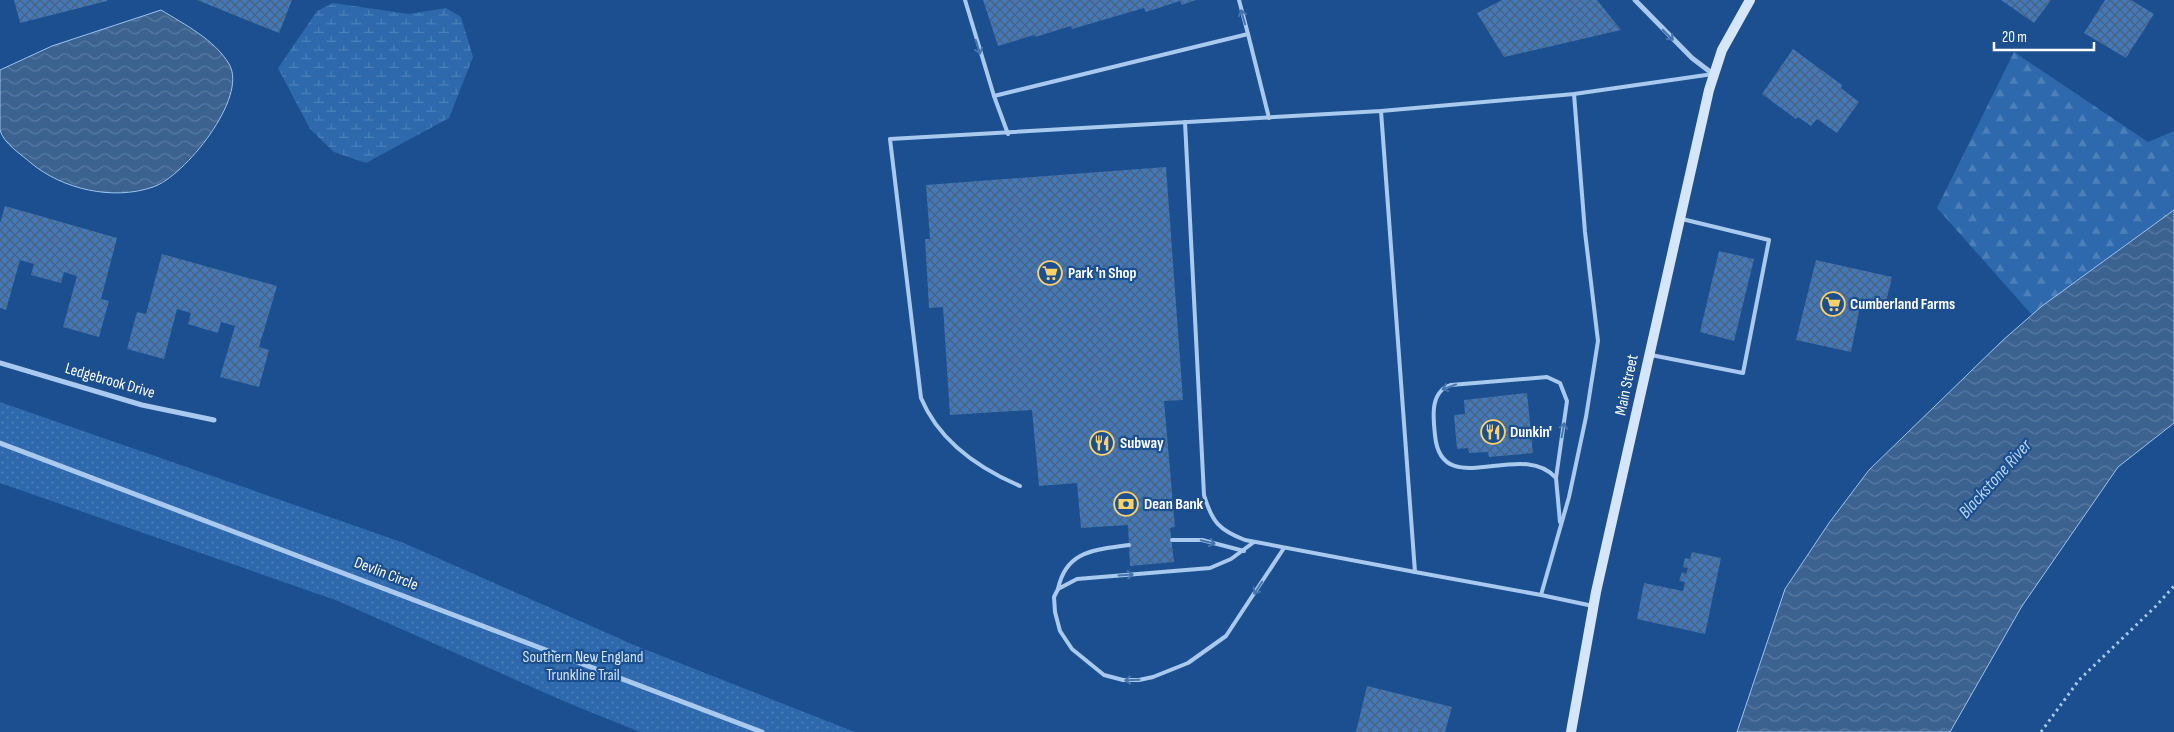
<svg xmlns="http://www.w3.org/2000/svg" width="2174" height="732" font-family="'Sofia Sans Condensed',sans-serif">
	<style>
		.forest { fill: url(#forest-firs) }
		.wetland { fill: url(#wetland-marsh) }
		.park { fill: url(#park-dots) }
		.water { fill: url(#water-waves); stroke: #9cc4f0 }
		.building { fill: url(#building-cross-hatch) }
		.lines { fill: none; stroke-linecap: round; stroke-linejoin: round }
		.path { stroke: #a9c9ee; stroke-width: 3; stroke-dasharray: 2.5 4; stroke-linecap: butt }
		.lane { stroke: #a9c9ee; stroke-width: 4 }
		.street { stroke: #a9c9ee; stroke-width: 5 }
		.secondary { stroke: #d6e6fa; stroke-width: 10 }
		.oneway { stroke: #4674ac }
		.labels { text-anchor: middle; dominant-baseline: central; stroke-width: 4.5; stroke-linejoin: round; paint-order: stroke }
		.poi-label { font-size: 16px; font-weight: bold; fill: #fff; stroke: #1b4f8f; text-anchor: start }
		.street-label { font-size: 16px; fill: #fff; stroke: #1b4f8f }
		.park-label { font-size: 16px; fill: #cfe3fa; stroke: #1b4f8f }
		.water-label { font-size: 18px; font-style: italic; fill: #b5d3f5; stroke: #1b4f8f }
	</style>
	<defs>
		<pattern id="forest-firs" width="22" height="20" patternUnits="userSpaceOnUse" patternTransform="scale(1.25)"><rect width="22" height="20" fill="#2e69ad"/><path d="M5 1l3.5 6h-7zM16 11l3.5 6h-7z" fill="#4d80b9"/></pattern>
		<pattern id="wetland-marsh" width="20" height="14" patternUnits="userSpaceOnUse" patternTransform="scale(1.25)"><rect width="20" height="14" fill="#2e69ad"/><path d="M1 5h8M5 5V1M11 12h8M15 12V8" fill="none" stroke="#4d80b9"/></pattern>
		<pattern id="park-dots" width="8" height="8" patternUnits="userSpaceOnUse" patternTransform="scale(1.25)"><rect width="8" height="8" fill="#2e69ad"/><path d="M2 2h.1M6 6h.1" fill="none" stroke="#4d80b9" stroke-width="1.8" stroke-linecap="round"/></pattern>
		<pattern id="water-waves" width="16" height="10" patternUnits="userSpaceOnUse" patternTransform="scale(1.25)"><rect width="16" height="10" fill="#3c6290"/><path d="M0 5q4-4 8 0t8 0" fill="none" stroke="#597aa1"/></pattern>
		<pattern id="building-cross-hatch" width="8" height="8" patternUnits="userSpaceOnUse" patternTransform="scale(1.25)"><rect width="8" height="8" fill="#4478b7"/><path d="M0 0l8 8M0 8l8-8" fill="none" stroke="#486282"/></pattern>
	</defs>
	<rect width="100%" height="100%" fill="#1b4f8f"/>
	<!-- forest -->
	<path class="forest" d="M2014,52L2148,142L2174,131V210L2032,315L1937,208Z"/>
	<!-- wetland -->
	<path class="wetland" d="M333,3L409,14L446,8L461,17L473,57L449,118L366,163L334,152L310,129L278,68L317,11Z"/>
	<!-- park -->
	<path class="park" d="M0,402L404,543L634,645L855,732H640L568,703L338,601L0,483Z"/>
	<!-- water -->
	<g class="water">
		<path d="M161,10C184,24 215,40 229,64C249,97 184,177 153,187C113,201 62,189 31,163C22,155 3,143 0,130C0,113 0,87 0,70L52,46Z"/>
		<path d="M2174,210V423L2118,467L2022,606L1950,732H1737L1785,589L1829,523L1869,470L2002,341L2042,306Z"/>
	</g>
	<!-- building -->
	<g class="building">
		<path d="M14,0H107V1L20,23Z"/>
		<path d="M197,0H292L279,33Z"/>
		<path d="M983,0H1196L1182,5L1180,1L1146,12L1144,8L1072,29L1071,26L1035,37L1034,35L998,46Z"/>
		<path d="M1502,0H1597L1621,30L1504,57L1477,13Z"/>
		<path d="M2001,0H2051L2034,23Z"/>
		<path d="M2105,0H2131L2154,14L2126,58L2084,33Z"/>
		<path d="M1793,49L1842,85L1841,88L1859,102L1837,133L1817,119L1811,126L1798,117L1796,119L1762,94Z"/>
		<path d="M1166,167L1183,400L1164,401L1175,527L1170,528L1174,562L1130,566L1128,525L1081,528L1077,483L1039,486L1032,410L950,415L943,307L929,308L925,239H930L926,185Z"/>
		<path d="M5,206L117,238L101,299L109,301L99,337L63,327L77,276L64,272L61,283L31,275L34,264L20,260L6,310L0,308V223Z"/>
		<path d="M1719,251L1754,259L1734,341L1700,332Z"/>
		<path d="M162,254L277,286L259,347L269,350L259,387L220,377L235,326L221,322L218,333L188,324L191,313L177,309L164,359L127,349L137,312L146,314Z"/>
		<path d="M1816,260L1892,277L1885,306L1861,301L1851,352L1796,340Z"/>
		<path d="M1527,393L1533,453L1489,457L1488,452L1469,453L1468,448L1457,449L1454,415L1465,414L1464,400Z"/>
		<path d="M1692,552L1721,558L1705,634L1637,619L1644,583L1683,591L1685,582L1679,581L1682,572L1686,574L1688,568L1683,567L1685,558L1690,559Z"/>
		<path d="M1367,686L1452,707L1445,732H1356Z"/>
	</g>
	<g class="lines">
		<!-- path -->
		<path class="path" d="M2041,732L2079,680L2156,606L2174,586"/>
		<!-- lane -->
		<g class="lane">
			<path d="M965,0L994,96"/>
			<path d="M1239,0L1248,34"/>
			<path d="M1185,122L1204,495C1212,522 1219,530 1245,540L1415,572L1381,111"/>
			<path d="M1008,134L994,96L1248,34L1269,118"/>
			<path d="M1651,355L1743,373L1769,240L1682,219"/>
			<path d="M1556,478C1521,438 1441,503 1435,435C1434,426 1433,417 1434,408C1435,398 1440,388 1451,385L1547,377L1560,383L1567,401L1556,478L1560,522"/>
			<path d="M1020,486C978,468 939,441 921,398L890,139L1381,111L1574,94L1713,74"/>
			<path d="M1172,540H1202L1244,551"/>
			<path d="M1254,542L1231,559L1210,568L1077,579L1058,589L1054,597L1055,612L1060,631L1072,649L1104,675L1123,680H1139L1153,677L1188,663L1226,636L1284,548"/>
			<path d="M1415,572L1541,595L1569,497L1586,417L1598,341L1585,232L1574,94"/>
			<path d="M1058,589C1066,550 1095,550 1129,545"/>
			<path d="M1541,595L1593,606"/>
		</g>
		<!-- street -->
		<g class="street">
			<path d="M1635,0L1692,58L1713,74"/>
			<path d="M0,363L142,405L214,420"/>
			<path d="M0,443L762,732"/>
		</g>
		<!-- secondary -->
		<path class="secondary" d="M1571,732L1596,592L1709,90L1722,50L1750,0"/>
	</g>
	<!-- one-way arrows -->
	<defs><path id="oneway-shaft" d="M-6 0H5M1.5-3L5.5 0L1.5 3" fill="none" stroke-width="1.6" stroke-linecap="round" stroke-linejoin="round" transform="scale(1.25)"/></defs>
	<g class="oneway">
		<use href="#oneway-shaft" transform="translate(1243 17) rotate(-106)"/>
		<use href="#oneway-shaft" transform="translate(1668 35) rotate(45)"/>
		<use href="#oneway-shaft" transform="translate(978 47) rotate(72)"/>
		<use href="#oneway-shaft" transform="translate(1449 387) rotate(160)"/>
		<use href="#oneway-shaft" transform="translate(1563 430) rotate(-79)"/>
		<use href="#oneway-shaft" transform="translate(1208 542) rotate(14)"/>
		<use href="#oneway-shaft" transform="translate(1126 575) rotate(-4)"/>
		<use href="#oneway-shaft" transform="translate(1258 588) rotate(123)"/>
		<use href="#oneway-shaft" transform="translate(1132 680) rotate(178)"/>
	</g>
	<!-- icons -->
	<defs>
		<g id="supermarket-ring" transform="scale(1.25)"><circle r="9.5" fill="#1b4f8f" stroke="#ffd166" stroke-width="1.5"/><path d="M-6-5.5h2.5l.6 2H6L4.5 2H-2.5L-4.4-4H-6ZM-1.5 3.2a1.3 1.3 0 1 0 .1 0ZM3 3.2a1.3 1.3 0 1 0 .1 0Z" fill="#ffd166"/></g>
		<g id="restaurant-ring" transform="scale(1.25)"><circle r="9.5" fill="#1b4f8f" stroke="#ffd166" stroke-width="1.5"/><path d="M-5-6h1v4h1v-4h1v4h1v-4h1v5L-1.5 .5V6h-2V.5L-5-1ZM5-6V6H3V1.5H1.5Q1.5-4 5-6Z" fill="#ffd166"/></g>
		<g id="bank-ring" transform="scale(1.25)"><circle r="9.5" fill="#1b4f8f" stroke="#ffd166" stroke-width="1.5"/><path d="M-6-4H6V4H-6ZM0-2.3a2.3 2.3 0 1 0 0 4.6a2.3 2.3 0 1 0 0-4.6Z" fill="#ffd166"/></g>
	</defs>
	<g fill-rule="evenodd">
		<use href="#supermarket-ring" x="1050" y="273"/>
		<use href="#supermarket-ring" x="1833" y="304"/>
		<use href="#restaurant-ring" x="1493" y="432"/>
		<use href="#restaurant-ring" x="1102" y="443"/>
		<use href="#bank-ring" x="1126" y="504"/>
	</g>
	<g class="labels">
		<!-- poi labels -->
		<g class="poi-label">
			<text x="1068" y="273">Park 'n Shop</text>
			<text x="1850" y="304">Cumberland Farms</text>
			<text x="1510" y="432">Dunkin'</text>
			<text x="1120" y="443">Subway</text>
			<text x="1144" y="504">Dean Bank</text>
		</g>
		<!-- street labels -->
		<g class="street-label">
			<text transform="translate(110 381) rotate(16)">Ledgebrook Drive</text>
			<text transform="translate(1627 385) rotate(-78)">Main Street</text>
			<text transform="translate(386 574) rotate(21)">Devlin Circle</text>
		</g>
		<!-- park labels -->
		<g class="park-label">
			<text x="583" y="657">Southern New England<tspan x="583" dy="18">Trunkline Trail</tspan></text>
		</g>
		<!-- water labels -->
		<g class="water-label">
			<text transform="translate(1995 479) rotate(-48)">Blackstone River</text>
		</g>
	</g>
	<!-- scale -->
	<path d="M1994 42v8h100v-8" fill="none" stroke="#ffffff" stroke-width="2.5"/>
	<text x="2002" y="42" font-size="15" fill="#ffffff" stroke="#1b4f8f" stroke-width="4" paint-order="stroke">20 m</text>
</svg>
